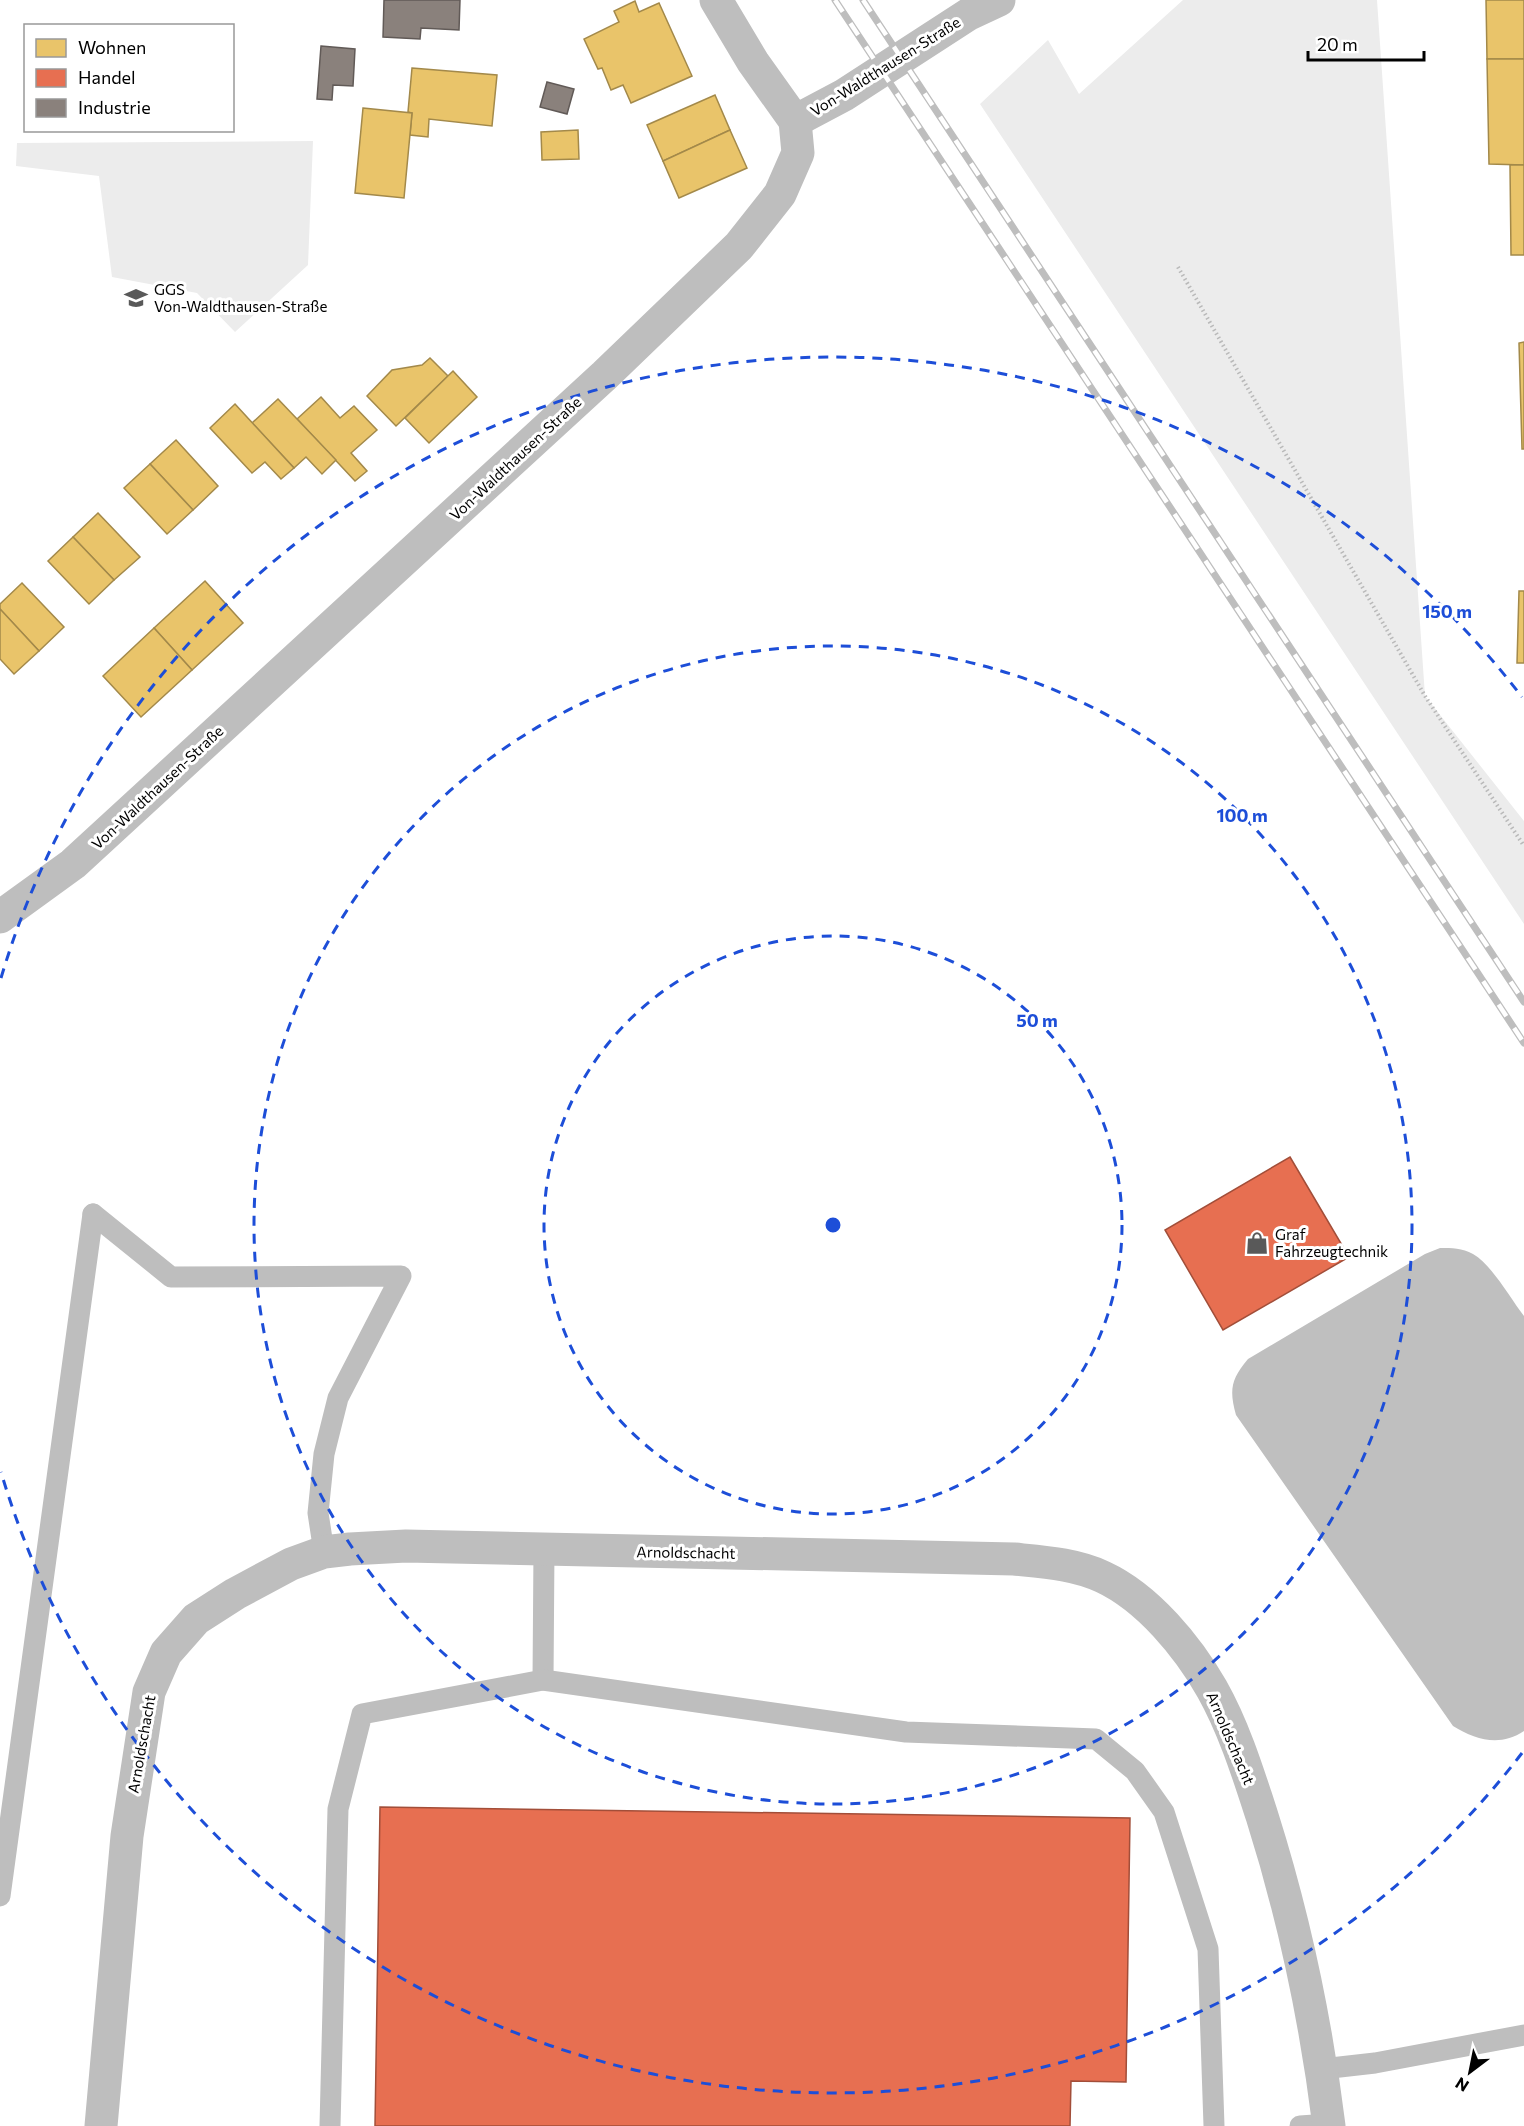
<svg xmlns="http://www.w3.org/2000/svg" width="1524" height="2126" font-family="Commissioner,sans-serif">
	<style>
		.green { fill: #ececec }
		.water { fill: #bfbfbf }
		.homes { fill: #e9c46a; stroke: #a3894a; stroke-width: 1.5 }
		.shops { fill: #e76f51; stroke: #a24e39; stroke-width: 1.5 }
		.industry { fill: #8a817c; stroke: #615a57; stroke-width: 1.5 }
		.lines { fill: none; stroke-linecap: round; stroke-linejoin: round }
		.path { stroke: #b9b9b9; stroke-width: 4; stroke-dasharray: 1.5 3; stroke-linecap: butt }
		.service { stroke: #bebebe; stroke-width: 21 }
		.minor { stroke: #bebebe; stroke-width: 33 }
		.rail-casing { stroke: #bebebe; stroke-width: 7 }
		.rail { stroke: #fff; stroke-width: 4.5; stroke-dasharray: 14; stroke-linecap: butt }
		.ring { fill: none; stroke: #1d4ed8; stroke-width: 3; stroke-dasharray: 10 8 }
		.labels { text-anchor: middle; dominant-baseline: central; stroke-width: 6; stroke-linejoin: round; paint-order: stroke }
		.street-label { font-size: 15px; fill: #000; stroke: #fff }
		.poi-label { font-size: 15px; fill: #000; stroke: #fff; text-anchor: start }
		.centre { fill: #1d4ed8; stroke: #fff; stroke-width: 3 }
		.ring-label { font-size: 18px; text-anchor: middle; font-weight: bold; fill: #1d4ed8; stroke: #fff; stroke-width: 6; stroke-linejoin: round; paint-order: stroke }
	</style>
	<rect width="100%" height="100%" fill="#fff"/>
	<!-- green -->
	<g class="green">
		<path d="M1183,0H1377L1425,696L1524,821V924L980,104L1048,40L1079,94Z"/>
		<path d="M313,141L308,265L235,332L197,293L112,277L99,176L16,166L17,143Z"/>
	</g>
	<!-- water -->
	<path class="water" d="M1440,1248C1452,1248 1462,1248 1473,1254C1492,1265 1510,1298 1524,1316V1731C1500,1747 1476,1740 1453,1726L1236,1415C1229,1390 1231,1379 1248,1359L1425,1254Z"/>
	<!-- homes -->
	<g class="homes">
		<path d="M1486,0H1524V59H1487Z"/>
		<path d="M635,1L639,12L659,3L692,76L631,103L623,85L611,90L602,68L598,69L584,39L619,22L614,11Z"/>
		<path d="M1487,59H1524V165L1489,164Z"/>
		<path d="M412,68L497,75L492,126L429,119L428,137L410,135L412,113L408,112Z"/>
		<path d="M715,95L730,130L663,161L647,125Z"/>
		<path d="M363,108L412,113L404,198L355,193Z"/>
		<path d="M578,130L579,159L542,160L541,132Z"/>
		<path d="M730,130L747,168L679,198L663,161Z"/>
		<path d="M1510,165H1524V255H1511Z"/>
		<path d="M1524,342V449H1522L1519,343Z"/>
		<path d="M430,358L448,376L396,426L367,396L392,370L422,365Z"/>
		<path d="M453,371L477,397L429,443L405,418Z"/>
		<path d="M321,397L340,418L354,406L377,430L351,453L367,471L355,481L297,419Z"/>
		<path d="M278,399L336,460L322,474L306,457L294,468L252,423Z"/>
		<path d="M235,404L294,468L281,479L265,462L252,473L210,428Z"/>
		<path d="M176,440L218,486L193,510L150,464Z"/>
		<path d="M150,464L193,510L167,534L124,488Z"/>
		<path d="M98,513L140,557L114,580L73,537Z"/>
		<path d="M73,537L114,580L89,604L48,561Z"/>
		<path d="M205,581L243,623L192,670L154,628Z"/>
		<path d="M22,583L64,627L39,651L0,609V604Z"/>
		<path d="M1519,591H1524V663H1517Z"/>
		<path d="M0,609L39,651L14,674L0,659Z"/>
		<path d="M154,628L192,670L141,717L103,676Z"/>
	</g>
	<!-- shops -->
	<g class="shops">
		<path d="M1290,1157L1349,1257L1223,1330L1165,1230Z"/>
		<path d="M380,1807L1130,1818L1126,2082L1071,2081L1070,2126H375Z"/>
	</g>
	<!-- industry -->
	<g class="industry">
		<path d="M384,0H460L459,30L421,28L420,39L383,37Z"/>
		<path d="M321,46L355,49L353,86L333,85L332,100L317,99Z"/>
		<path d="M547,82L574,89L567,114L540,107Z"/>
	</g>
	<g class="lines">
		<!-- path -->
		<path class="path" d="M1178,267L1425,696L1524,846"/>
		<!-- service -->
		<g class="service">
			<path d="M93,1214L171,1277L401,1276L338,1398L324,1454L318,1513L324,1552"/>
			<path d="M543,1680L544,1548"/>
			<path d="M0,1896L93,1214"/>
			<path d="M1322,2069L1375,2063L1524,2035"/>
			<path d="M330,2126L338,1809L362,1714L543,1680L906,1732L1096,1739L1135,1771L1164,1812L1208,1949L1214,2126"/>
			<path d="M1300,2126L1329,2124"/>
		</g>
		<!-- minor -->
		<g class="minor">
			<path d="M795,121L844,95L969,14L999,0"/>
			<path d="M0,917L73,864L605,375L739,246L780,194L798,153L795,121L753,62L716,0"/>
			<path d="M101,2126L127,1836L149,1692L166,1653L196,1619L235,1594L291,1564L324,1552L350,1549L406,1546L1014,1559C1044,1562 1076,1564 1103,1577C1148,1598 1188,1647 1212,1689C1234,1728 1248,1773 1262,1816C1294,1917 1316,2021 1329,2126"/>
		</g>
		<!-- rail casing -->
		<g class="rail-casing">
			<g id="rail">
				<path d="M835,0L1524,1043"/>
				<path d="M863,0L1524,1002"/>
			</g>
		</g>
		<!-- rail -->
		<use href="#rail" class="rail"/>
	</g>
	<!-- distance rings -->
	<g class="ring">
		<circle cx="833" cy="1225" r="289"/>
		<circle cx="833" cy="1225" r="579"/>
		<path d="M1522 1753A868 868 0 0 1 1 1472M1 978A868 868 0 0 1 1522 697"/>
	</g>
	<!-- icons -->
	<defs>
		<g id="school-bare" transform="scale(1.8)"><path d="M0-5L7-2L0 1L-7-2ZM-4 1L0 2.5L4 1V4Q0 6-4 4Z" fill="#595959" stroke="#fff" stroke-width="2.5" paint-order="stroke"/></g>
		<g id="shop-bare" transform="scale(1.8)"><path d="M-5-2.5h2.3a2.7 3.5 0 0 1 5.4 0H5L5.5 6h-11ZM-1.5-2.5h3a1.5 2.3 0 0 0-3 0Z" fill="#595959" stroke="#fff" stroke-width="2.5" paint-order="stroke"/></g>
	</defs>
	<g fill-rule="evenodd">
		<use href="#school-bare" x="136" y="298"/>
		<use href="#shop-bare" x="1257" y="1243"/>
	</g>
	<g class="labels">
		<!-- street labels -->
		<g class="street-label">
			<text transform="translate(885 66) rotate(-32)">Von-Waldthausen-Straße</text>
			<text transform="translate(515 458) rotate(-43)">Von-Waldthausen-Straße</text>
			<text transform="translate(157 787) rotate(-43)">Von-Waldthausen-Straße</text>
			<text transform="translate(686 1552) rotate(1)">Arnoldschacht</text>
			<text transform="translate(1231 1738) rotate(67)">Arnoldschacht</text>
			<text transform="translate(141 1744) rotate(-80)">Arnoldschacht</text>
		</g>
		<!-- poi labels -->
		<g class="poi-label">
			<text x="154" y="289">GGS<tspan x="154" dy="17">Von-Waldthausen-Straße</tspan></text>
			<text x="1275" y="1234">Graf<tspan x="1275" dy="17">Fahrzeugtechnik</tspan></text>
		</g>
	</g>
	<circle cx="833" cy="1225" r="9" class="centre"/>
	<g class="ring-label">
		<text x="1447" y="618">150 m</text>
		<text x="1242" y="822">100 m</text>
		<text x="1037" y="1027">50 m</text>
	</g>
	<!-- legend -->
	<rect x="24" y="24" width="210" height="108" fill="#ffffff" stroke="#999999" stroke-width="1.5"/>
	<rect x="36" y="39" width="30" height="18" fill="#e9c46a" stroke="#999999" stroke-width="1.5"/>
	<text x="78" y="54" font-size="18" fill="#000000">Wohnen</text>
	<rect x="36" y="69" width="30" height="18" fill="#e76f51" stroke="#999999" stroke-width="1.5"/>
	<text x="78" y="84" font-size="18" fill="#000000">Handel</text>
	<rect x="36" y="99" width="30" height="18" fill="#8a817c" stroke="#999999" stroke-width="1.5"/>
	<text x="78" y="114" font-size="18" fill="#000000">Industrie</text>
	<!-- north arrow -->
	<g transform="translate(1470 2072) rotate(212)" stroke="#ffffff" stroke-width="4.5" paint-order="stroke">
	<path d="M0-4.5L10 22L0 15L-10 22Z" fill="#000000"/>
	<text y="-9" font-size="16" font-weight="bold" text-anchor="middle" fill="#000000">N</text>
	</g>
	<!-- scale -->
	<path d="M1308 51v9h116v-9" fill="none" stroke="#000000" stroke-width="3"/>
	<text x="1317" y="51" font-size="18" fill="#000000" stroke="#ffffff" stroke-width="4.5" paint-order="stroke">20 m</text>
</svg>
